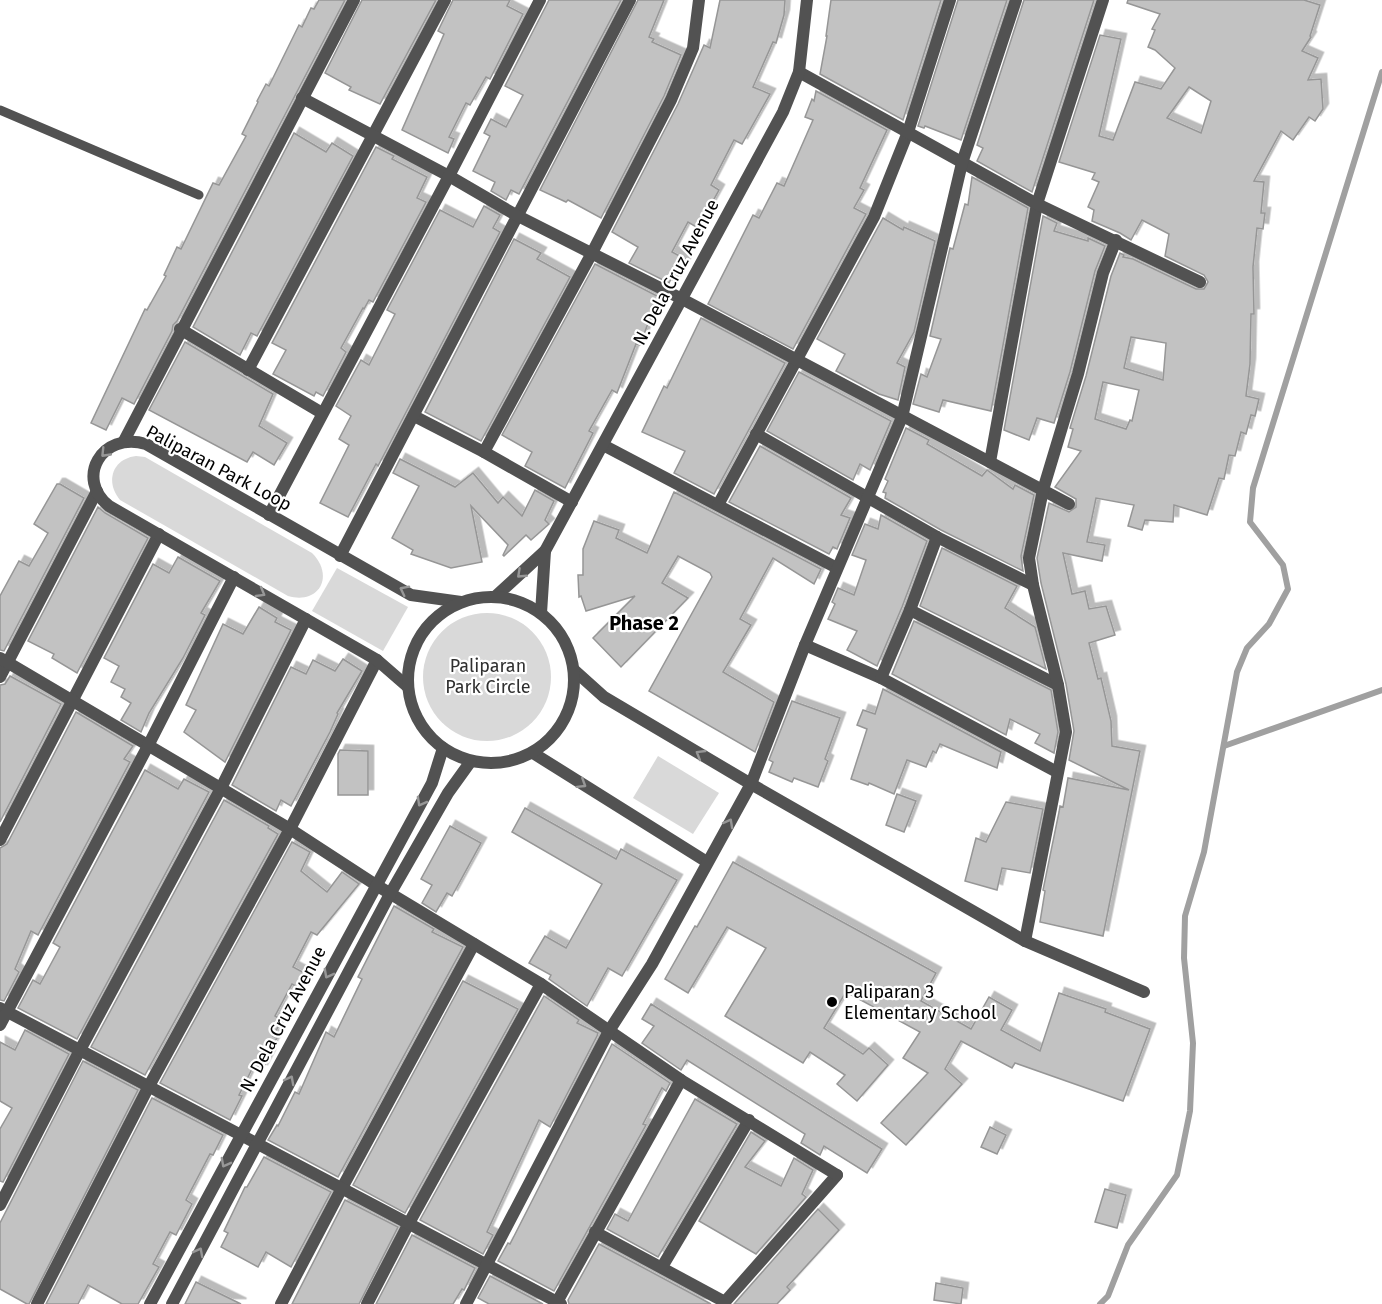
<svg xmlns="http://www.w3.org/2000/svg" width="1382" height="1304" font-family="'Fira Sans',sans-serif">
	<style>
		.green { fill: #d9d9d9 }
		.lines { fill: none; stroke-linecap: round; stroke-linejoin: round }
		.stream { stroke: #a0a0a0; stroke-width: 6 }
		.building { fill: #c2c2c2; stroke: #969696; stroke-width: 1.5; fill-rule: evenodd; filter: url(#shadow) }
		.service { stroke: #525252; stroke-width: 9 }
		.pedestrian { stroke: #525252; stroke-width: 12 }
		.minor { stroke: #525252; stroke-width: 12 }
		.tertiary { stroke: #525252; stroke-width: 12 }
		.oneway { stroke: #979797 }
		.poi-dot { fill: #000; stroke: #fff; stroke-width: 2 }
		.labels { text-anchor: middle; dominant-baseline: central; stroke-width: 4.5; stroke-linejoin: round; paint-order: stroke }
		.street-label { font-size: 18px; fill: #000; stroke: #fff }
		.park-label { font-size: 18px; fill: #303030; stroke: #fff }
		.poi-label { font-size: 18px; fill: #000; stroke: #fff; text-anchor: start }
		.neighbourhood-label { font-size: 20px; font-weight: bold; fill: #000; stroke: #fff }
	</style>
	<defs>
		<filter id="shadow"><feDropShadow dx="5.5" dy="-5.5" stdDeviation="0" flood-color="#0004"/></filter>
	</defs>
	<rect width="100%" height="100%" fill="#fff"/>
	<!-- green -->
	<g class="green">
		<path d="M136,456L145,457L312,553C335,576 319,605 288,596L120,500C105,482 112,459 136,456Z"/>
		<path d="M337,568L408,607L383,651L312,611Z"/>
		<circle cx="487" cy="677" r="64"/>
		<path d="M658,756L719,793L693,834L633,798Z"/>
	</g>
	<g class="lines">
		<!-- stream -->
		<g class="stream">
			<path d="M1224,746L1382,690"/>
			<path d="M1100,1304L1108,1296L1128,1245L1177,1175L1190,1111L1193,1043L1184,958L1185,916L1204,852L1237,672L1247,648L1269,624L1288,589L1283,565L1250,522L1253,488L1382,72"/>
		</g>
	</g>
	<!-- building -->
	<g class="building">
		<path d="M319,0H345L177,321L173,325L172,331L134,404L122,398L106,430L91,423L145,309L147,310L166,276L164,275L177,247L181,249L213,183L219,185L246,136L242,134L258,102L257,101L266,84L269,86L299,25L302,27L311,8L314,9Z"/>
		<path d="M362,0H436L380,104L349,90L351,87L325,73Z"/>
		<path d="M453,0H510L507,6L523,14L490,79L486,77L470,105L466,103L449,137L454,139L448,153L402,130L444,34L438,31Z"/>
		<path d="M549,0H621L519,194L511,190L506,200L491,191L495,182L473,171L490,136L484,133L491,119L506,127L523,95L505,86Z"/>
		<path d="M638,0H664L649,37L654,39L652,42L681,55L664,96L601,218L568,200L566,202L540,190Z"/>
		<path d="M720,0H785L784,15L776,43L773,42L753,87L770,94L742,144L734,140L711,185L719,190L698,228L688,222L672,252L687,260L675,281L671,279L669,283L629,263L638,247L612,232L678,104L704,45L710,48Z"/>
		<path d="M831,0H941L903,120L820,74L827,36H826Z"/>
		<path d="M958,0H1007L961,140L925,126L924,128L918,126Z"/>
		<path d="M1024,0H1094L1032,192L977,161L983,148L977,145Z"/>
		<path d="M1128,0H1304L1320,5L1310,36L1311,37L1302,51L1318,58L1308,80L1321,79L1323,109L1315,121L1309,117L1293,140L1281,131L1254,181L1264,182L1261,213H1265L1263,229L1257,228L1253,267L1254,314H1251L1250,364L1246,396L1259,399L1255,416L1251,415L1246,434L1241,432L1235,456L1229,455L1224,479L1219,478L1207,515L1174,505L1173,522L1145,520L1142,530L1128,526L1134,505L1096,498L1087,542L1105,545L1102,561L1063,553L1072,594L1085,591L1089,609L1106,606L1115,635L1089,643L1098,679L1101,678L1111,721L1112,746L1140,751L1103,936L1040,922L1045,891L1043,890L1059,812L1060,806L1063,807L1068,778L1129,790L1069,760L1074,731L1066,684L1041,583L1037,558L1049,503L1069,512L1076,507V499L1055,487L1081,451L1068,447L1073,429L1070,428L1086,376L1111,276L1120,253L1124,255L1123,257L1133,259L1196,289H1204L1208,282L1204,275L1165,256L1169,234L1142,220L1131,240L1120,233L1092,221L1094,210L1088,207L1099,182L1092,179L1095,173L1059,162L1100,35L1121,39L1099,136L1113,140L1135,82L1161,89L1175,68L1155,50L1148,47L1155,30L1152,29L1160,14L1127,3ZM1189,87L1211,101L1201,133L1167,118ZM1131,337L1166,343L1163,380L1124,368ZM1103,382L1139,390L1132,421L1130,420L1126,429L1095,419Z"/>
		<path d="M816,91L887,130L860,188L864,190L854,208L866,214L793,349L708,304L753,215L759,218L777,183L784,186L813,120L805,117L812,99L814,101Z"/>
		<path d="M294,133L326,152L332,143L353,156L257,336L251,333L240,355L193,327Z"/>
		<path d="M376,147L394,156L392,159L427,177L417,198L426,202L373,302L369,300L364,309L363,308L341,348L346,352L323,396L316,392L314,396L273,374L286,350L272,343Z"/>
		<path d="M972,177L1028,208L991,411L943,400L939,412L913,404L921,374L927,377L941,339L930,336L950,248L953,249L965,204L968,205Z"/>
		<path d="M484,206L500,215L493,228L500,232L378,466L376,464L348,517L320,503L349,445L339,439L351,416L336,406L361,360L369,365L395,314L387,310L440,210L473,227Z"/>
		<path d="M1043,216L1057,223L1054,231L1088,241V238L1105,246L1095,271L1070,372L1054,423L1037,418L1029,440L1004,430Z"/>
		<path d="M883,218L903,230L904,227L935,241L914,332L897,363L905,367L898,400L879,394L836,371L845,354L817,339Z"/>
		<path d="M514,239L541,253L537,259L570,277L481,441L425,412Z"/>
		<path d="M595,264L661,298L647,326L640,345L636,344L617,393L612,390L589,431L593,433L565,488L525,466L532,452L502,435Z"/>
		<path d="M701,318L785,363L714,494L674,473L685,451L642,432L664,386L667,388Z"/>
		<path d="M185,342L273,394L259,426L287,443L274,465L253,452L247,462L149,410Z"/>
		<path d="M799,372L891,421L870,470L860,464L853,480L767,431Z"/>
		<path d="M906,428L929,440L927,444L982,476L987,470L1013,489L1015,485L1034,495L1021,556L1023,571L941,530L885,498L886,493L883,492L888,481L885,479Z"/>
		<path d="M760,446L851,498L841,515L850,518L837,549L833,547L829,554L729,502Z"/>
		<path d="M400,459L455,487L473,473L498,503L503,497L522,516L535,490L554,501L545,520L549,524L531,540L526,535L504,556L503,555L508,545L471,506L482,562L451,568L411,554L413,550L392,538L419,486L393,473Z"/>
		<path d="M57,484H60L84,498L4,651L0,650V596L19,561L29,566L48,533L34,524Z"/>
		<path d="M674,492L821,569L814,584L773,558L740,619L751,625L723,672L774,702L755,752L649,691L712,577L710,573L678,556L662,583L688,598L621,667L593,638L635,596L586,611L581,596L579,597L578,575H583V549L594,521L619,530L616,538L647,553Z"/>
		<path d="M98,507L105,513L148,538L77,673L52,658L54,654L28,641Z"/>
		<path d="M881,515L927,541L902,607L877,666L847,650L857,631L828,619L835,604L832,602L838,588L854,595L866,560L852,555L865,524L878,529Z"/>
		<path d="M942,548L1017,586L1005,608L1035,627L1046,669L920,606Z"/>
		<path d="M178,557L220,581L201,613L205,615L183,658L149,713L141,732L121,720L131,703L121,697L125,689L111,682L119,666L104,658L153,564L169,573Z"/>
		<path d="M259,607L277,618L275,622L291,630L225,762L184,732L196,710L186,705L223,624L243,634Z"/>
		<path d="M914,621L1051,690L1058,732L1054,753L1035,743L1040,734L1010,719L1006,735L892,674Z"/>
		<path d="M343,659L362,671L337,713L338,714L330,732L291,806L281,800L276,811L232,785L291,667L306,674L313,660L335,671Z"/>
		<path d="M10,676L61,704L0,822V685L5,684Z"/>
		<path d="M883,689L1001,752L997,768L940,744L936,753L933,751L926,767L907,760L894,794L869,783L868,785L851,779L867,729L857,725L863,710L875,714Z"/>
		<path d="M792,701L840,718L825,759L828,761L818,787L794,778L792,782L769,772L773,762L769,760Z"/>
		<path d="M76,712L133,746L124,759L130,762L38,935L31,931L15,969L19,972L4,1001L0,1000V848L7,844Z"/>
		<path d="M340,750L368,751V795H338V754Z"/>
		<path d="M145,770L178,789L184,779L209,792L77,1039L18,1008L33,980L40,984L60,947L53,943Z"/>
		<path d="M897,794L916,801L904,832L886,825Z"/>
		<path d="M224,800L269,826L268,828L278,834L145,1075L91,1047Z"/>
		<path d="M1006,802L1043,809L1030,873L1002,868L997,890L965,881L976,838L986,842Z"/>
		<path d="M525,808L616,859L621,849L677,880L622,976L608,968L587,1006L549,979L551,975L529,963L545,936L566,948L602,884L512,832Z"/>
		<path d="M450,826L481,843L452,896L447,893L436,912L422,903L432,885L421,879Z"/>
		<path d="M292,842L310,852L301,871L327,892L342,872L359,884L317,935L311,932L293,967L310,976L303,990L292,984L275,1016L282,1020L273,1036L277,1038L267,1054L270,1055L262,1070L254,1065L239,1095L242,1096L230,1120L160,1083Z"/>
		<path d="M733,862L936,973L921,1001L971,1029L989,997L1012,1010L1001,1030L1040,1051L1059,993L1106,1009L1105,1012L1150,1029L1123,1101L1015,1063L1012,1068L961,1041L945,1069L962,1084L906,1145L881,1123L928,1073L903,1058L920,1032L846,992L824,1028L863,1054L869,1048L888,1065L857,1101L837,1084L845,1075L810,1052L803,1063L725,1016L766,948L727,927L688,993L665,979L695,926L697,927Z"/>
		<path d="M394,906L434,929L432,932L463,947L338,1177L268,1140L277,1125L278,1126L295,1092L299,1094L326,1032L334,1037L362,979L358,977Z"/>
		<path d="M463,981L518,1009L405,1213L353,1185Z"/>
		<path d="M544,996L579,1020L577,1023L598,1033L597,1036L550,1127L539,1120L487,1232L493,1235L483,1254L420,1220Z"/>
		<path d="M651,1004L882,1149L867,1173L824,1146L820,1155L801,1143L805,1134L687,1060L681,1070L642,1043L654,1026L642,1019Z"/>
		<path d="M25,1030L69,1054L3,1182L0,1181V1129L12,1108L0,1101V1042L15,1050Z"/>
		<path d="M612,1044L670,1083L666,1091L662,1088L643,1124L646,1125L554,1291L498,1261L508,1243L510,1244Z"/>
		<path d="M83,1061L138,1090L29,1304H27L0,1289V1223Z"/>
		<path d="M152,1098L223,1135L213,1155L210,1154L186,1200L192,1204L176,1235L170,1232L153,1264L159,1267L138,1304H122L88,1285L78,1304H46Z"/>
		<path d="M695,1099L737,1124L658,1257L607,1229L615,1214L628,1221Z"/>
		<path d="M990,1127L1006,1135L997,1154L981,1147Z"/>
		<path d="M751,1132L765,1141L745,1167L781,1186L794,1158L813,1170L802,1194L806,1197L756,1254L699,1221Z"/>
		<path d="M264,1157L331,1192L291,1267L266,1252L258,1267L221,1247L228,1233L224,1231L245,1187H247Z"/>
		<path d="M1105,1189L1126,1195L1117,1228L1095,1222Z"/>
		<path d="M345,1200L398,1227L359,1304H292Z"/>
		<path d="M818,1209L839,1230L787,1287L790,1290L777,1304H734Z"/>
		<path d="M412,1235L475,1268L464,1290L462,1289L453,1304H376Z"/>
		<path d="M599,1244L711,1304H569L568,1300Z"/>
		<path d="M490,1276L543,1304H489L478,1298Z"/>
		<path d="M196,1282L241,1304H185Z"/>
		<path d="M936,1283L963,1288L961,1304L934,1300Z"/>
	</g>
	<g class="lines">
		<!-- service -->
		<path class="service" d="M0,110L199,195"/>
		<!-- pedestrian -->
		<g class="pedestrian">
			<path d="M180,329L322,413"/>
			<path d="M248,370L445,0"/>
			<path d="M414,416L484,452L572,502"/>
			<path d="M756,434L937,537L1033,585"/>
			<path d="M124,441L354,0"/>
			<path d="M603,445L837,568"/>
			<path d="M484,452L592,253L671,100L693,48L699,0"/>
			<path d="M990,462L1037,204L1103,0"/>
			<path d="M718,505L874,217L908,132L950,0"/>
			<path d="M340,556C438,371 532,185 630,0"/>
			<path d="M910,610L1058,685"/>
			<path d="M805,645L881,678L1057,772"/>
			<path d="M0,677L97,491"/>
			<path d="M881,678L910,610L937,537"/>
			<path d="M0,840L159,534"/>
			<path d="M0,1205L80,1050L221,788L306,619"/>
			<path d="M595,1232L725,1302"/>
			<path d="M662,1267L749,1120"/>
			<path d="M557,1302L681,1080"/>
			<path d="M37,1304L149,1086L290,829L377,660"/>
			<path d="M281,1304L342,1188L474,944"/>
			<path d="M367,1304L409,1223L541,984"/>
			<path d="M723,1304L837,1175"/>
		</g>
		<!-- minor -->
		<g class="minor">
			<path d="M799,72L1037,204L1200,282"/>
			<path d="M302,98L449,176L516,215L682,299L1069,504"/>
			<path d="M269,515L449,176L540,0"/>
			<path d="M0,658L290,829L376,885L541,984L681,1080L837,1175"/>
			<path d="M574,670L604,697L751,784L1025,941L1144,992"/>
			<path d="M408,687L377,660L109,506C75,479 101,431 146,444L411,595L461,602"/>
			<path d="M533,753L707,862"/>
			<path d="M1025,941L1066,732L1058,685L1033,585L1029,558L1043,490L1078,374L1103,273L1116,240"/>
			<path d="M0,1008L561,1304"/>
			<path d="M0,1025L149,744L234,577"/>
			<path d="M466,1304L609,1031L652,964L751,784L805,645L902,417L962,163L1016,0"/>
		</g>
		<!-- tertiary -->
		<g class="tertiary">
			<path d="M496,596L545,551L783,112L799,72L807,0"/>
			<circle cx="491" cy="680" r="83"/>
			<path d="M541,613L545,551"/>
			<path d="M150,1304L432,783L443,748"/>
			<path d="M172,1304L390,894L448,793L471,761"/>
		</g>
	</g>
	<!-- one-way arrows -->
	<defs><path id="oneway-chevron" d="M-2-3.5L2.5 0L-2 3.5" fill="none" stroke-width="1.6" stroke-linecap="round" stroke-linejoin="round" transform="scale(1.5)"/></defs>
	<g class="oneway">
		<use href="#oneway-chevron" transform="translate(105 453) rotate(134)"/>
		<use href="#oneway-chevron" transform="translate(521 574) rotate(137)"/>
		<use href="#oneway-chevron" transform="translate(404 590) rotate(-153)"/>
		<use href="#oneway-chevron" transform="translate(261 593) rotate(30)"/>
		<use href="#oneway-chevron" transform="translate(700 754) rotate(-149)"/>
		<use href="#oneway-chevron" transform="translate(582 784) rotate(32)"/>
		<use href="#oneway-chevron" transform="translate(421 802) rotate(119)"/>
		<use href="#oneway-chevron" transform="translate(729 823) rotate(-61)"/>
		<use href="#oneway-chevron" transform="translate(328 974) rotate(118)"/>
		<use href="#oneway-chevron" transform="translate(290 1080) rotate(-62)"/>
		<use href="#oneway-chevron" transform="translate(225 1163) rotate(118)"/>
		<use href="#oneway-chevron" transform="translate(199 1252) rotate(-62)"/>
	</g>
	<!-- markers -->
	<circle class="poi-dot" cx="832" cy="1002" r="6"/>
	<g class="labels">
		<!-- street labels -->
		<g class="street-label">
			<text transform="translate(676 272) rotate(-62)">N. Dela Cruz Avenue</text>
			<text transform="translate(219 468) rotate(28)">Paliparan Park Loop</text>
			<text transform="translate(283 1019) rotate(-62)">N. Dela Cruz Avenue</text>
		</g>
		<!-- park labels -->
		<g class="park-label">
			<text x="488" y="666">Paliparan<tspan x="488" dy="21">Park Circle</tspan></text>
		</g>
		<!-- poi labels -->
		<g class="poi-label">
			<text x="844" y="992">Paliparan 3<tspan x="844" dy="21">Elementary School</tspan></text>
		</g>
		<!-- neighbourhood labels -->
		<g class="neighbourhood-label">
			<text x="644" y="623">Phase 2</text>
		</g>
	</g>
</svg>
